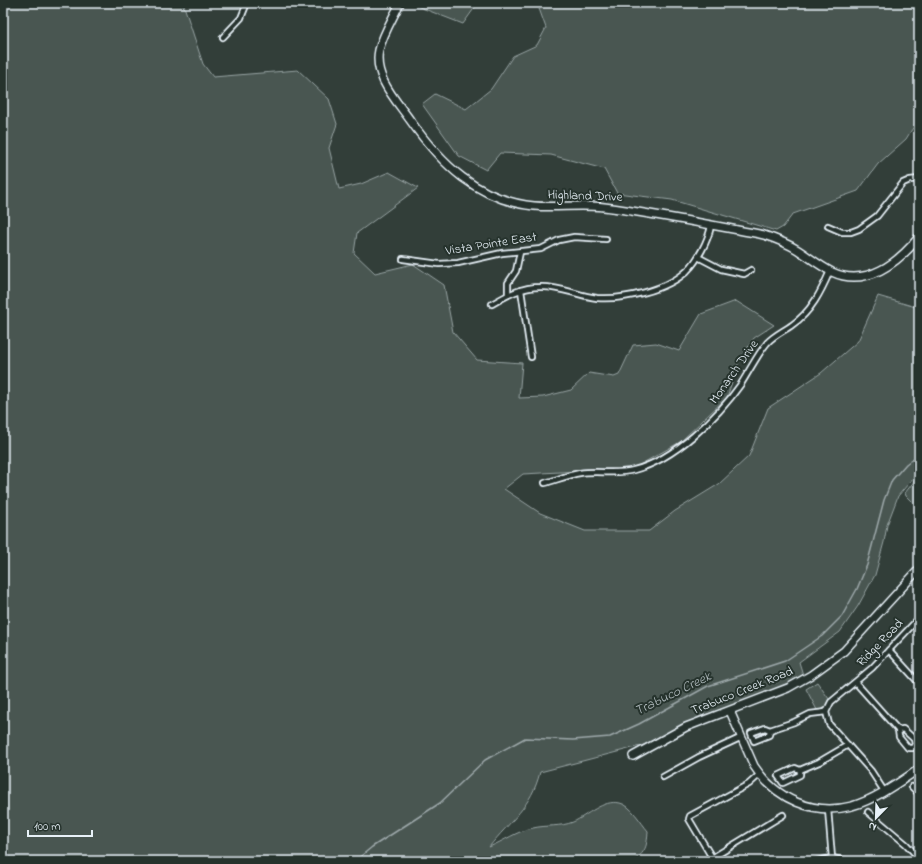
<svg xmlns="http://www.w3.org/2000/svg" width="922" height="864" font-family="'Indie Flower',sans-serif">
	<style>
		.green { fill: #495651; stroke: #98a4a4 }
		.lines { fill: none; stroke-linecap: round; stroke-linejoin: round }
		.stream { stroke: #9ea9ab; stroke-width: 1.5 }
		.street-casing { stroke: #e8f1f8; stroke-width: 8 }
		.secondary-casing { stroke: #e8f1f8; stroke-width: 10 }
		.street { stroke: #26332d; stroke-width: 4.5 }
		.secondary { stroke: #26332d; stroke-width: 7 }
		.labels { text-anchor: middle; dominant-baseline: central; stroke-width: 4; stroke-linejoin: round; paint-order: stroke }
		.street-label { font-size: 13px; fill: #e8f1f8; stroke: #26332d }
		.water-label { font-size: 14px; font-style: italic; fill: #b1bbbe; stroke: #26332d }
	</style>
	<rect width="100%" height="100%" fill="#323e39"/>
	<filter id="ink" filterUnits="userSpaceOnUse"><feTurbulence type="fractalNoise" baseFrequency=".025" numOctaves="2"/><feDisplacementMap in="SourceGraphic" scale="8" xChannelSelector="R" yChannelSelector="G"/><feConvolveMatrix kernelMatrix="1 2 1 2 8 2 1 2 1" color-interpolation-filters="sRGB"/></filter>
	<g filter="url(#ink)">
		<!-- green -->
		<g class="green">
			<path d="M3,3H183L203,64L213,77L298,70L329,99L337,124L329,148L339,189L361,184L389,172L418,188L357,233L354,253L375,273L413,264L444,285L453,332L477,360L522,363L519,398L543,397L571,390L589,373L614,377L619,375L633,345L656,343L679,351L701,314L736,301L774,325L754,338L739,361L727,397L680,442L627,472L596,470L523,474L504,489L540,513L585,531H649L675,511L719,484L749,456L768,408L821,373L858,341L878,296L919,308V471L898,496L887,525L884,542L875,575L858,606L840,632L799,662L803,675L769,693L701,716L644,745L540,772C532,806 510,821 489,847C504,841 517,831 533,828C546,825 561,827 573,822C587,816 603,799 620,803C631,805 641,823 648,831C647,846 646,853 632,861H3Z"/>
			<path d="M409,3H478L463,24Z"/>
			<path d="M537,3H919V118L906,139L878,164L858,191L793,214L783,227L776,231L672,200L617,193L604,169L551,155L500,153L486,170L459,156L422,104L435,94L466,109L491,89L513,56L537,45L546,28Z"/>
			<path d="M919,475V509L906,496L905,493Z"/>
			<path d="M817,682L829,699L824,709L817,710L806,689Z"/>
		</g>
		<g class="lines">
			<!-- stream -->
			<path class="stream" d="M355,861L372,847L440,803L485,760L525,738L573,740L610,737L639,724L708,686L785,661L822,636L842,616L857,589L867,565L884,500L892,480L906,464L919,454"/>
			<!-- street casing -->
			<g class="street-casing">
				<g id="street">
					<path d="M223,37L241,18L247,3"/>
					<path d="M828,226L842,232H851L859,229L877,216L903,183L910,180L919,179"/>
					<path d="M698,257L721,269L744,274L751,270"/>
					<path d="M403,259L439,264L458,263L502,253L541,249L559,240L574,237L606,239"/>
					<path d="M521,290L531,357"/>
					<path d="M508,294V283L516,271L520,252"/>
					<path d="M492,304C507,295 522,287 540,287C560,286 578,296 597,298C624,300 667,290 687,271C698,260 708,241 711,226"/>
					<path d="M545,483C556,480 568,475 580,473C598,470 616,475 634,470C674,460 718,417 741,384C750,370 757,355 767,343C774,335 784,331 792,325C811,312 821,292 830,271"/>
					<path d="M889,650L919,683"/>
					<path d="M856,683L898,730L899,737L908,748H913L915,744L914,739L903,729L898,730"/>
					<path d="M770,730L769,735L754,741L751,733L765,728L770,730L794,722L810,714L826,712"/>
					<path d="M800,770V775L783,783L778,776L795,768L800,770L819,762L848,745"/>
					<path d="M663,777L699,757L742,737"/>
					<path d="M912,787L919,794"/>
					<path d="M884,791L871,771L829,724L826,712L831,702L872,668L919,618"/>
					<path d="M828,809L832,858"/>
					<path d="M868,812L906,844L919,858"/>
					<path d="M712,858L783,815"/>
					<path d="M714,861L689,819L690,816L749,784L760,774"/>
					<path d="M817,861L832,858L847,861"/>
				</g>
			</g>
			<!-- secondary casing -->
			<g class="secondary-casing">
				<g id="secondary">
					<path d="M400,3C393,18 383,34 379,50C373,77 396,100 410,120C441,164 477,200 534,206C557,208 580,204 604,207C657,214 711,225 764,235C776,239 787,243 798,250C809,257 820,266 832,272C866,288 898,263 919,237"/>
					<path d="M730,711L754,766C776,799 813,816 852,806C876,799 898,783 919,769"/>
					<path d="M633,756L686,727L788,688L811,675L844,651L919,569"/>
				</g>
			</g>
			<!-- street -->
			<use href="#street" class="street"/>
			<!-- secondary -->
			<use href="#secondary" class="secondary"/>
		</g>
	</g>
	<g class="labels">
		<!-- street labels -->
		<g class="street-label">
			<text transform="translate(585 196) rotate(2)">Highland Drive</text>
			<text transform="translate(491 244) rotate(-9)">Vista Pointe East</text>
			<text transform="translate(734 372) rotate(-55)">Monarch Drive</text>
			<text transform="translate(880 643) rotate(-46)">Ridge Road</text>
			<text transform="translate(742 691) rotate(-22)">Trabuco Creek Road</text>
		</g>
		<!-- water labels -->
		<g class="water-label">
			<text transform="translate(673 694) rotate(-26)">Trabuco Creek</text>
		</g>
	</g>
	<!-- margin -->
	<rect width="922" height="864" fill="none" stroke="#26332d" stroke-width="16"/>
	<rect x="8" y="8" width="906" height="848" fill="none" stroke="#e8f1f8" stroke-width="1.5" filter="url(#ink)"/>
	<!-- north arrow -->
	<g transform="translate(876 818) rotate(203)" stroke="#26332d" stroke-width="3" paint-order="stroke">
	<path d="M0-3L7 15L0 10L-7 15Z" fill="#e8f1f8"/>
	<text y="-6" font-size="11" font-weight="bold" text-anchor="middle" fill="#e8f1f8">N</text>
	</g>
	<!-- scale -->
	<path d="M28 830v6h64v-6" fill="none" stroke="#e8f1f8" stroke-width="2"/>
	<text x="34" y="830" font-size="12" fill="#e8f1f8" stroke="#26332d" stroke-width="3" paint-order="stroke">100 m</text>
</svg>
